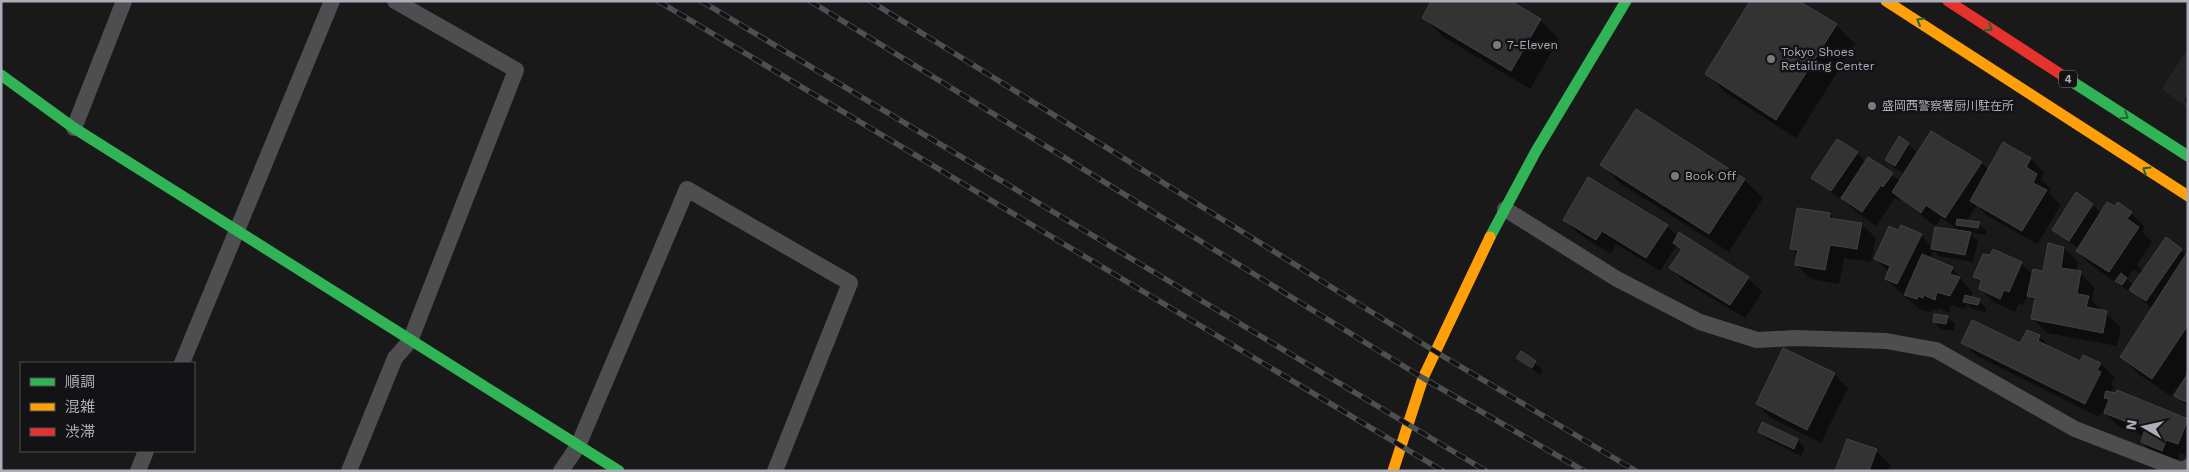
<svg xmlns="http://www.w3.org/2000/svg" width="2189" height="472" font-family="'Work Sans','Noto Sans JP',sans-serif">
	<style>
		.built { fill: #232324 }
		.shadow { fill: #0007; fill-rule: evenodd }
		.building { fill: #333334; stroke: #424245 }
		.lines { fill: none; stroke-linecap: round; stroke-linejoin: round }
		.lane { stroke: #4e4e51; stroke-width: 16 }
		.fast { stroke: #30b455; stroke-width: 11 }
		.slow { stroke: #ff9f0a; stroke-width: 11 }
		.jam { stroke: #e5322d; stroke-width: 11 }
		.rail-casing { stroke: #4e4f52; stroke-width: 5.5 }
		.rail { stroke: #131315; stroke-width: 4; stroke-dasharray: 11; stroke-linecap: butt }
		.oneway { stroke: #226435 }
		.poi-dot { fill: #797980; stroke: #131315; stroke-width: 2 }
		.labels { text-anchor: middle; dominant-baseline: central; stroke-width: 5; stroke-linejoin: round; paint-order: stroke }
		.shield { fill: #131315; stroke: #7e7f87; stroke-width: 1 }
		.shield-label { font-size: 11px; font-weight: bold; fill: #acadb8 }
		.poi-label { font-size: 12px; fill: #acadb8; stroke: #131315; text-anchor: start }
	</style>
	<rect width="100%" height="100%" fill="#191919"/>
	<!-- built -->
	<path class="built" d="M2188,48V109L2162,89Z"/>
	<!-- shadow -->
	<g class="shadow">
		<path d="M1508,1L1540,20L1559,39L1530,89L1442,36L1423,17Z"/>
		<path d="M1797,1L1836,25L1855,44L1796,138L1726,93L1707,74Z"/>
		<path d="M2188,94V105L2184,101Z"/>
		<path d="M1931,132L1982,163L1989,170L2004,144L2031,159L2045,173L2041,179L2051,189L2049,193L2061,205L2037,244L1986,215L1977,205L1966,222L1979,224L1987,231L1986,235L1969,232L1978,241L1973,262L1939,256L1934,251L1930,259L1952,268L1973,293L1970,298L1979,301L1986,308L1985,312L1972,309L1967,304L1965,309L1951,305L1949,313L1939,308L1937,311L1933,309L1931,312L1919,309L1886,279L1889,272L1876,259L1899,232L1921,235L1932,247L1966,233L1962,228L1960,231L1941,218L1935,226L1899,197L1898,200L1895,198L1876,226L1856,212L1840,196L1839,198L1813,178L1837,140L1857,153L1866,162L1868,158L1900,181L1905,174L1893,167L1886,160L1899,138L1916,151L1903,173L1905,174Z"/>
		<path d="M1602,165L1744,180L1763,198L1729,252L1621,184Z"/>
		<path d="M2092,204L2101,214L2131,213L2145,227L2142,232L2152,242L2137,265L2143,272L2166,239L2186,255L2188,253V407L2176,395L2188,376L2186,375L2171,396L2140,375L2121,357L2152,309L2131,290L2130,292L2091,265L2077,251L2079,249L2054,230ZM2134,269L2141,275L2134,286L2127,279Z"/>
		<path d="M1829,214L1836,220L1861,224L1876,238L1871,262L1844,258L1839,284L1811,279L1796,265L1798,255L1791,248Z"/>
		<path d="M1565,220L1667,226L1678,237L1748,278L1762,292L1745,318L1685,282L1671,268L1682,250L1677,245L1660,271L1616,244L1611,254L1579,234Z"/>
		<path d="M2064,248L2078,262L2076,272L2080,273L2094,287L2092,301L2121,327L2117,346L2047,333L2033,319L2036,303L2028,295L2023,305L2018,304L2015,312L1995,303L1980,289L1981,284L1974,277L2021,263L2033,275L2044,273Z"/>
		<path d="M1947,317L1955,324L1954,331L1941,329L1934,322Z"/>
		<path d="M2039,336L2052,349L2080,363L2084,357L2101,364L2115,378L2111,384L2114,387L2111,393L2187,420L2188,456L2180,453L2176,464L2156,456L2142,442L2144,436L2119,427L2105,413L2109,402L2099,417L1977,356L1963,342L2020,345Z"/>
		<path d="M1521,352L1543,370L1540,375L1518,358Z"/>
		<path d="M1834,374L1848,388L1821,443L1771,418L1757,404Z"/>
		<path d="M1759,432L1797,440L1805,448L1801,456L1767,439Z"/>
		<path d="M1848,440L1876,451L1891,465L1888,471H1837Z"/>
	</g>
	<!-- building -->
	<g class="building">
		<path d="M1431,1H1511L1541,19L1511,71L1422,18Z"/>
		<path d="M1750,1H1799L1837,24L1776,120L1705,74Z"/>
		<path d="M1636,109L1745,179L1709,234L1600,165Z"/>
		<path d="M1931,131L1982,162L1945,218L1926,205L1921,213L1892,192Z"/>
		<path d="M1899,136L1909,143L1895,166L1885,160Z"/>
		<path d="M1837,139L1858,152L1831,191L1811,178Z"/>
		<path d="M2003,142L2031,158L2026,167L2037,174L2033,183L2047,190L2022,231L1970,201Z"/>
		<path d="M1868,157L1893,173L1883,187L1881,185L1862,212L1841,198Z"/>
		<path d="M1588,177L1668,225L1646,258L1602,231L1596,240L1563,220Z"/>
		<path d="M2076,192L2093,204L2069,241L2052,230Z"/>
		<path d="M2107,202L2114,206L2118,202L2132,212L2127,219L2139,227L2109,272L2076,251Z"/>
		<path d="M1797,208L1830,213L1829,218L1862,223L1857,249L1830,245L1825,270L1795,265L1798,250L1790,249Z"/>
		<path d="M1957,219L1980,222L1978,228L1956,225Z"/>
		<path d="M1901,225L1922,234L1897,284L1885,279L1890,266L1874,259L1889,226L1898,230Z"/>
		<path d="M1935,227L1971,232L1965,255L1931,249Z"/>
		<path d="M1679,232L1749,277L1730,305L1669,268L1682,249L1673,243Z"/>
		<path d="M2166,237L2182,249L2146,301L2129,290Z"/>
		<path d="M2048,243L2064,247L2061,268L2081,271L2077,294L2089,296L2086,307L2107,311L2103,333L2031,319L2035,298L2027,296L2033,269L2043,271Z"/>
		<path d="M1993,249L2022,262L2009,292L2004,290L2000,299L1979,289L1981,280L1973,277L1983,254L1990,255Z"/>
		<path d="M2188,251V325L2152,379L2120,357Z"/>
		<path d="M1922,254L1953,267L1950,274L1960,277L1950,296L1937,292L1935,300L1924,295L1923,298L1918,296L1917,299L1904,295Z"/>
		<path d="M2121,273L2127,278L2122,285L2115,281Z"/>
		<path d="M1965,295L1980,299L1978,305L1963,302Z"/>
		<path d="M1934,314L1948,316L1946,324L1933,322Z"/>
		<path d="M1972,320L2020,343L2027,330L2040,335L2038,341L2080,361L2083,355L2101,363L2097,370L2101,372L2085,404L1961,343Z"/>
		<path d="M1783,348L1835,373L1807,430L1756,404Z"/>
		<path d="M1521,351L1536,361L1532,368L1516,358Z"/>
		<path d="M2188,373V403L2174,396Z"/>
		<path d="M2117,390L2188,419L2178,444L2166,440L2162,451L2141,442L2145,429L2104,413L2109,399L2104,398L2106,391L2116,393Z"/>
		<path d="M1762,422L1798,439L1794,449L1758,432Z"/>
		<path d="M1847,439L1877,449L1869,471H1835Z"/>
	</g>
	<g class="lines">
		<!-- lane -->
		<g class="lane">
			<path d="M74,128L124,1"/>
			<path d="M1505,209L1617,279L1700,322L1757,340L1795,338L1886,341L1936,350L2075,429L2181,470L2188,467"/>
			<path d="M182,363L332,1"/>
			<path d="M138,471L146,451"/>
			<path d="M349,471L395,358L410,341L516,70L395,1"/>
			<path d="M561,471L578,446L586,427L687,189L850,283L775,471"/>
		</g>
		<!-- fast -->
		<g class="fast">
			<path d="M1,75L74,128L619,471"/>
			<path d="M2068,79L2188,156"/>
			<path d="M1490,237L1536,151L1626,1"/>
		</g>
		<!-- slow -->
		<g class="slow">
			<path d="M1886,1L2188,196"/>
			<path d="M1393,471L1423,378L1490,237"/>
		</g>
		<!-- jam -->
		<path class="jam" d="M1948,1L2068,79"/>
		<!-- rail casing -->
		<g class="rail-casing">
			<g id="rail">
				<path d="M658,1L1443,471"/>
				<path d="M701,1L1486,471"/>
				<path d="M810,1L1423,378L1584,471"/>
				<path d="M870,1L1436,352L1636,471"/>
			</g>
		</g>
		<!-- rail -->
		<use href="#rail" class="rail"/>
	</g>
	<!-- one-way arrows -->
	<defs><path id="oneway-chevron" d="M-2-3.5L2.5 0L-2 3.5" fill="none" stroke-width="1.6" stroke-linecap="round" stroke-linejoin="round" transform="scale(1.25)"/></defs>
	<g class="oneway">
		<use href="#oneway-chevron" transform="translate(1920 21) rotate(-150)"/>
		<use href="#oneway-chevron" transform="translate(1989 28) rotate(33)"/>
		<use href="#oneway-chevron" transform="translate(2125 116) rotate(33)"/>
		<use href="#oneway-chevron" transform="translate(2146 170) rotate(-148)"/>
	</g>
	<!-- markers -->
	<g class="poi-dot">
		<circle cx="1497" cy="45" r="5"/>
		<circle cx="1771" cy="59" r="5"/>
		<circle cx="1872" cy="106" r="5"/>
		<circle cx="1675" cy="176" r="5"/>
	</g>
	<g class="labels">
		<!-- shield labels -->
		<rect class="shield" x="2059" y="70.5" width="18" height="17" rx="4"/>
		<g class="shield-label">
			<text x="2068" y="79">4</text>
		</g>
		<!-- poi labels -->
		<g class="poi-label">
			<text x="1507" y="45">7-Eleven</text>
			<text x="1781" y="52">Tokyo Shoes<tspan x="1781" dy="14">Retailing Center</tspan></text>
			<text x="1882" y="106">盛岡西警察署厨川駐在所</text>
			<text x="1685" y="176">Book Off</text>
		</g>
	</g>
	<!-- border -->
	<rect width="2189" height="472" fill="none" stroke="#acadb8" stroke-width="5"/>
	<!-- legend -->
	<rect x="20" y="362" width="175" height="90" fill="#131315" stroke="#505156"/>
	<rect x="30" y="378" width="25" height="8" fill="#30b455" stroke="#505156"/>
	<text x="65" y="387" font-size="15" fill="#acadb8">順調</text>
	<rect x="30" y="403" width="25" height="8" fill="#ff9f0a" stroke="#505156"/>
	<text x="65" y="412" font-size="15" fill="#acadb8">混雑</text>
	<rect x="30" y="428" width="25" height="8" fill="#e5322d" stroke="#505156"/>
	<text x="65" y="437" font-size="15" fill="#acadb8">渋滞</text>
	<!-- north arrow -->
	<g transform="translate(2144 427) rotate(279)" stroke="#131315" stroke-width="4" paint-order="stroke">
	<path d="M0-4L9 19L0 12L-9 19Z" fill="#acadb8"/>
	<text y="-8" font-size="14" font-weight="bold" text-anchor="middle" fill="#acadb8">N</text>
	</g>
</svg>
